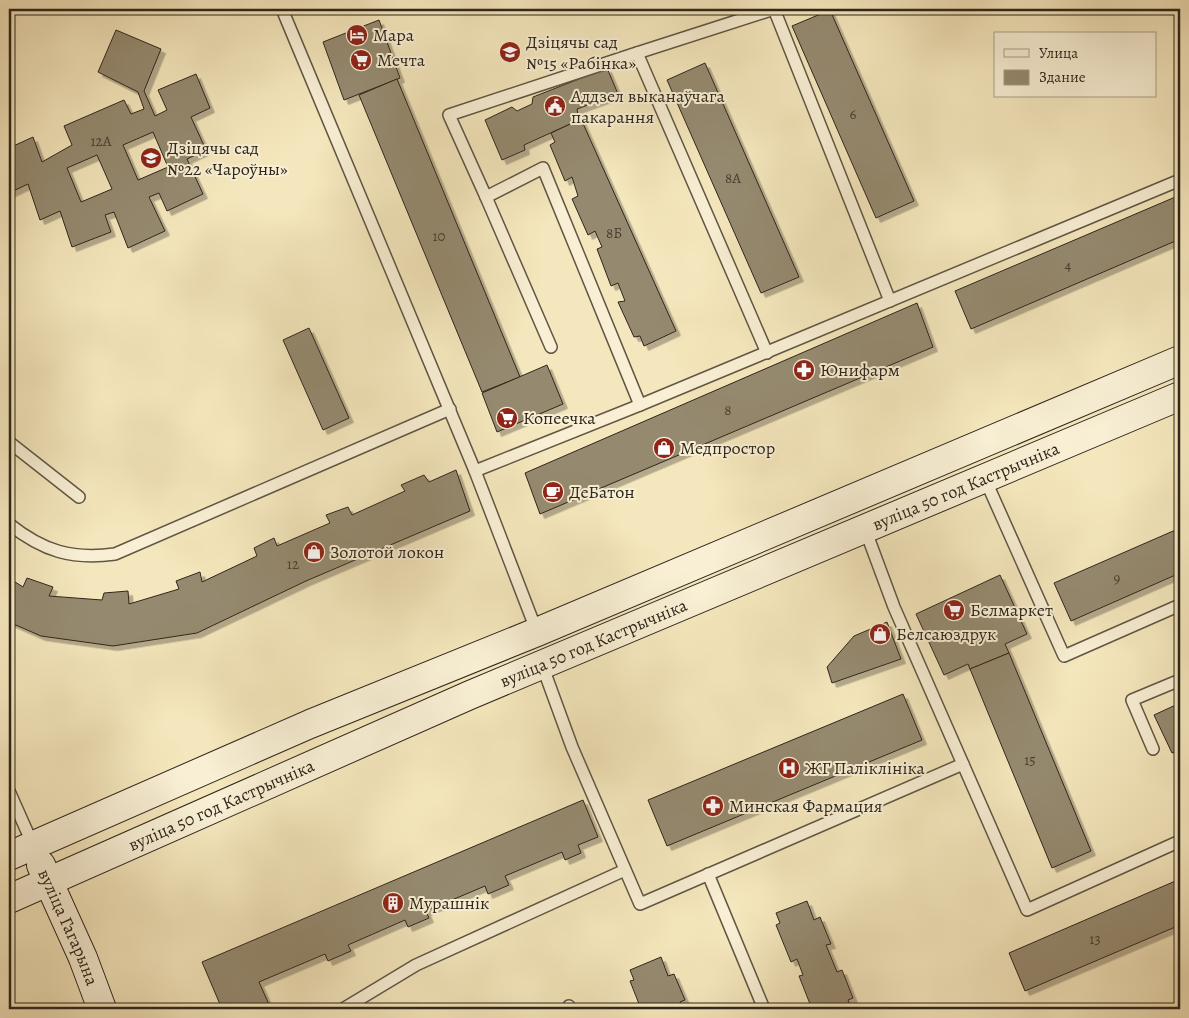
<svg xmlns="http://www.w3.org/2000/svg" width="1189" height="1018" font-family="Alegreya,serif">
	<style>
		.building { fill: #958a6f; stroke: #2e261b; fill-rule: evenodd; filter: url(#shadow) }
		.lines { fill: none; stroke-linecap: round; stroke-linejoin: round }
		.service-casing { stroke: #605644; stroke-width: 14 }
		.secondary-casing { stroke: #2e261b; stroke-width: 30 }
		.service { stroke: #f8efd4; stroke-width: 11 }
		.secondary { stroke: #f8efd4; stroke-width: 28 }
		.labels { text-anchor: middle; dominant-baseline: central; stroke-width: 4; stroke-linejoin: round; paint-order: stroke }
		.number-label { font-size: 15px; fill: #483f30 }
		.poi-label { font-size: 18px; fill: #2e261b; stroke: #f8efd4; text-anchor: start }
		.street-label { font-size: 18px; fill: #2e261b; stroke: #f8efd4 }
	</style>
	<defs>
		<filter id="shadow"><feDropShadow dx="4.5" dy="4.5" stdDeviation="0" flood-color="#0004"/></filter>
	</defs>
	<rect width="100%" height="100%" fill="#f5e7bd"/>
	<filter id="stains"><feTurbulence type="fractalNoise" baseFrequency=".004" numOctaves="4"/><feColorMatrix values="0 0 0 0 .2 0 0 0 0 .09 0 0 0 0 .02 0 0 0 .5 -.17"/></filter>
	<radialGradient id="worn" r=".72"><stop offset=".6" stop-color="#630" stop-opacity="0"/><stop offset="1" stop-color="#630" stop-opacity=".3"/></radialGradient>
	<!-- building -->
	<g class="building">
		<path d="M830,10L914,201L876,218L792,26Z"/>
		<path d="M379,20L400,78L344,100L323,42Z"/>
		<path d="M116,30L161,49L144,91L155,116L167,110L158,90L196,74L210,108L191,117L206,150L187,159L203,194L167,211L159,193L149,197L165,231L128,248L114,212L105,215L111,232L72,247L60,211L40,220L28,184L9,193V148L33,137L42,162L72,145L64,126L124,100L131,114L144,109L138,92L98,72ZM153,132L168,167L138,180L123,145ZM97,155L112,189L81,202L67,168Z"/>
		<path d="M705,63L799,277L761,293L667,80Z"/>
		<path d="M607,68L618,94L577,109L579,120L524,145L525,150L502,160L485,120L512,107L517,111L532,104L533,97Z"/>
		<path d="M397,79L520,377L482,392L359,95Z"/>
		<path d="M581,119L676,331L644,346L640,336L634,337L618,302L625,301L618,283L611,286L597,249L602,247L595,231L588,235L572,199L578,196L572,177L565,181L550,145L555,142L551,133Z"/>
		<path d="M1180,195V239L971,329L955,291Z"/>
		<path d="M917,303L933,347L540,514L525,473Z"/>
		<path d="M309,328L349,418L323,430L283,340Z"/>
		<path d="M547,365L563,404L497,432L482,393Z"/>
		<path d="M456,470L470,511L306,581L197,633L113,646L41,636L9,622V578L23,587L27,578L53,587L49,596L102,600L104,593L128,591L129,604L179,589L176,581L200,572L202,582L257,556L254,548L274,538L277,546L330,523L326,515L348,507L352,515L405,491L401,485L424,475L429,482Z"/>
		<path d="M1180,528V573L1071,621L1054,583Z"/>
		<path d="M1000,575L1027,634L1005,644L1009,653L970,669L968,664L944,675L916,614Z"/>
		<path d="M887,622L901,659L832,683L827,667L854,636Z"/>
		<path d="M1009,653L1091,851L1052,868L970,669Z"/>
		<path d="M903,694L922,740L667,846L648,800Z"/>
		<path d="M1180,703V750L1172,753L1154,715Z"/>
		<path d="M583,800L598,837L578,845L581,853L565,860L562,852L505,876L509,885L488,894L485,886L426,911L429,918L408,927L405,920L348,945L351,951L328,961L325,954L259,982L271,1009H222L202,962Z"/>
		<path d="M1180,879V925L1025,991L1009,953Z"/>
		<path d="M807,901L814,920L820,917L831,944L826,945L837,972L842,970L853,998L848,1000L852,1009H812L799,976L803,975L797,959L791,962L776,925L780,923L776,913Z"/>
		<path d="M661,957L668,976L674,974L685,1000L680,1002L683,1009H641L630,981L634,980L630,970Z"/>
	</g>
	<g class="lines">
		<!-- service casing -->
		<g class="service-casing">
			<g id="service">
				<path d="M282,9L475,471L537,632"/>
				<path d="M637,53L449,115L486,197L543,168L640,405"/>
				<path d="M486,197L551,347"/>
				<path d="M767,353L637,53L774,9L890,301"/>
				<path d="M9,442L79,497"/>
				<path d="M475,471L640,405L1180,180"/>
				<path d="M985,479L1064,656L1180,605"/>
				<path d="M9,524C43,551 72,560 115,554L450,409"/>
				<path d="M865,529L894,607L1027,910L1180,841"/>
				<path d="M542,665L572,747L640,904L963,764"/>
				<path d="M1153,749L1132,700L1180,680"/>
				<path d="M9,791L33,845"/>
				<path d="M708,874L764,1009"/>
				<path d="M569,1006L570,1009"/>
				<path d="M343,1009L416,965L625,870"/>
			</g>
		</g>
		<!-- secondary casing -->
		<g class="secondary-casing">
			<g id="secondary">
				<path d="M9,856L310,724L537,632L1180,360"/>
				<path id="s1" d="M41,865L83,958L102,1009"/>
				<path id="s2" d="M9,899L470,695L1180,396"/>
			</g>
		</g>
		<!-- service -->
		<use href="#service" class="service"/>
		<!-- secondary -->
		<use href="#secondary" class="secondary"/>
	</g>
	<!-- icons -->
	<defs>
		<g id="hotel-disc" transform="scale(1.125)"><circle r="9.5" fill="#8f2418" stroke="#f8efd4"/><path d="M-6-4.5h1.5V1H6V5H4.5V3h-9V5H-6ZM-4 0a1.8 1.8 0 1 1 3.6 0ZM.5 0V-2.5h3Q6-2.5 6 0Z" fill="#fff"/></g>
		<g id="school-disc" transform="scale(1.125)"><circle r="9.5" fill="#8f2418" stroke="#f8efd4"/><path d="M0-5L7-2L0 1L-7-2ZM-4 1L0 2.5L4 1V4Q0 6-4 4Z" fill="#fff"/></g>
		<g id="supermarket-disc" transform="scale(1.125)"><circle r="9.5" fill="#8f2418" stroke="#f8efd4"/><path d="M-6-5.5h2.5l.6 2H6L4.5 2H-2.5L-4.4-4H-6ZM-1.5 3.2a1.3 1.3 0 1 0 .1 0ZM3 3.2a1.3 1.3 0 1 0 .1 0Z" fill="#fff"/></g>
		<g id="civic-disc" transform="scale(1.125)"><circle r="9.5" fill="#8f2418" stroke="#f8efd4"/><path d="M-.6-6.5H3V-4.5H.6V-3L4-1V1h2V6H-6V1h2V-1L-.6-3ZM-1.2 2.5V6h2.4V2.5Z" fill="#fff"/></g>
		<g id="pharmacy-disc" transform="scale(1.125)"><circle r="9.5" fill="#8f2418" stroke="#f8efd4"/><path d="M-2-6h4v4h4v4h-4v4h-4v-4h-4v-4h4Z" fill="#fff"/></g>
		<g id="shop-disc" transform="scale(1.125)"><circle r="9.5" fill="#8f2418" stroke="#f8efd4"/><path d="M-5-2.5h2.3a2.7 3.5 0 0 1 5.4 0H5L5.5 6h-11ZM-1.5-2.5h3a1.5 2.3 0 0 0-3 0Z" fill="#fff"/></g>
		<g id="cafe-disc" transform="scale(1.125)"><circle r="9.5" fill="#8f2418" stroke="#f8efd4"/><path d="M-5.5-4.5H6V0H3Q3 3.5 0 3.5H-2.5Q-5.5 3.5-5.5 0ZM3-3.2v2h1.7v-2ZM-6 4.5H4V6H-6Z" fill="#fff"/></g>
		<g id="hospital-disc" transform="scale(1.125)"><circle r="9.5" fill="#8f2418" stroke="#f8efd4"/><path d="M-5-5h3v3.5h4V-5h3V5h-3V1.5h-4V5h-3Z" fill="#fff"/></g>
		<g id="building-disc" transform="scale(1.125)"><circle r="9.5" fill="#8f2418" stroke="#f8efd4"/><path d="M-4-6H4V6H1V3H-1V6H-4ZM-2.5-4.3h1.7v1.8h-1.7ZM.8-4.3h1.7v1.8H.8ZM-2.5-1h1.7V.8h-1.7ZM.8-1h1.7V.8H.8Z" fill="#fff"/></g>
	</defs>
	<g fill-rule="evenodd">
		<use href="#hotel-disc" x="357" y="35"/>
		<use href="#school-disc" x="510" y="52"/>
		<use href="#supermarket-disc" x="361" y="60"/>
		<use href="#civic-disc" x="555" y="106"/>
		<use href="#school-disc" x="151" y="158"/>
		<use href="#pharmacy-disc" x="804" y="370"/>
		<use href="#supermarket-disc" x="507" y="418"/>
		<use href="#shop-disc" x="664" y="448"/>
		<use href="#cafe-disc" x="553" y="492"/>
		<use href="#shop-disc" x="314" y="552"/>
		<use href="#supermarket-disc" x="954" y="610"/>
		<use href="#shop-disc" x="880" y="634"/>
		<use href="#hospital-disc" x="789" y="768"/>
		<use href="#pharmacy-disc" x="713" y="806"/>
		<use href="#building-disc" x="393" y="903"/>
	</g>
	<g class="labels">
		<!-- number labels -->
		<g class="number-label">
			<text x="853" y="114">6</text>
			<text x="101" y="141">12А</text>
			<text x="733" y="178">8А</text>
			<text x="614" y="233">8Б</text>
			<text x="439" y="236">10</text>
			<text x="1068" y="265">4</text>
			<text x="728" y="410">8</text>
			<text x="293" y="564">12</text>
			<text x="1117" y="578">9</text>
			<text x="1030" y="760">15</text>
			<text x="1095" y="939">13</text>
		</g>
		<!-- poi labels -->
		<g class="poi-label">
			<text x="373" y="35">Мара</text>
			<text x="526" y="42">Дзіцячы сад<tspan x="526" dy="21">№15 «Рабінка»</tspan></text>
			<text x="377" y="60">Мечта</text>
			<text x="571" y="96">Аддзел выканаўчага<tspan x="571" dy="21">пакарання</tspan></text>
			<text x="167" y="148">Дзіцячы сад<tspan x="167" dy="21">№22 «Чароўны»</tspan></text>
			<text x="820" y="370">Юнифарм</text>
			<text x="523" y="418">Копеечка</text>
			<text x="680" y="448">Медпростор</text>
			<text x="569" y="492">ДеБатон</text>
			<text x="330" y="552">Золотой локон</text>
			<text x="970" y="610">Белмаркет</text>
			<text x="896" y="634">Белсаюздрук</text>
			<text x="805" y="768">ЖГ Паліклініка</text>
			<text x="729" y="806">Минская Фармация</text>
			<text x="409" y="903">Мурашнік</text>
		</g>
		<!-- street labels -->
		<g class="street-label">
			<text stroke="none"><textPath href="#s2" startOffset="1042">вуліца 50 год Кастрычніка</textPath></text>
			<text stroke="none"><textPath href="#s2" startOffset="638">вуліца 50 год Кастрычніка</textPath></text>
			<text stroke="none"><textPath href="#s2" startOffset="232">вуліца 50 год Кастрычніка</textPath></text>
			<text stroke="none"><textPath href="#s1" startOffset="68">вуліца Гагарына</textPath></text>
		</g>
	</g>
	<!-- margin -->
	<rect width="1189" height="1018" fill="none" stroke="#f5e7bd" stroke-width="30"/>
	<rect x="10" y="10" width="1169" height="998" fill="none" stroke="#2e261b" stroke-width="2.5"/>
	<rect x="15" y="15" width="1159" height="988" fill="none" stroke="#2e261b"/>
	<!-- legend -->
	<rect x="994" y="32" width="162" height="65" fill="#f8efd4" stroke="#a79f8a"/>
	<rect x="1004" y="49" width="25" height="8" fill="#f8efd4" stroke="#a79f8a"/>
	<text x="1039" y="58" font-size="15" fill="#2e261b">Улица</text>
	<rect x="1004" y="70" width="25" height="15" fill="#958a6f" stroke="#a79f8a"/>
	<text x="1039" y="82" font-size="15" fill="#2e261b">Здание</text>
	<rect width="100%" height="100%" filter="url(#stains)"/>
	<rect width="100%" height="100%" fill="url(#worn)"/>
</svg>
